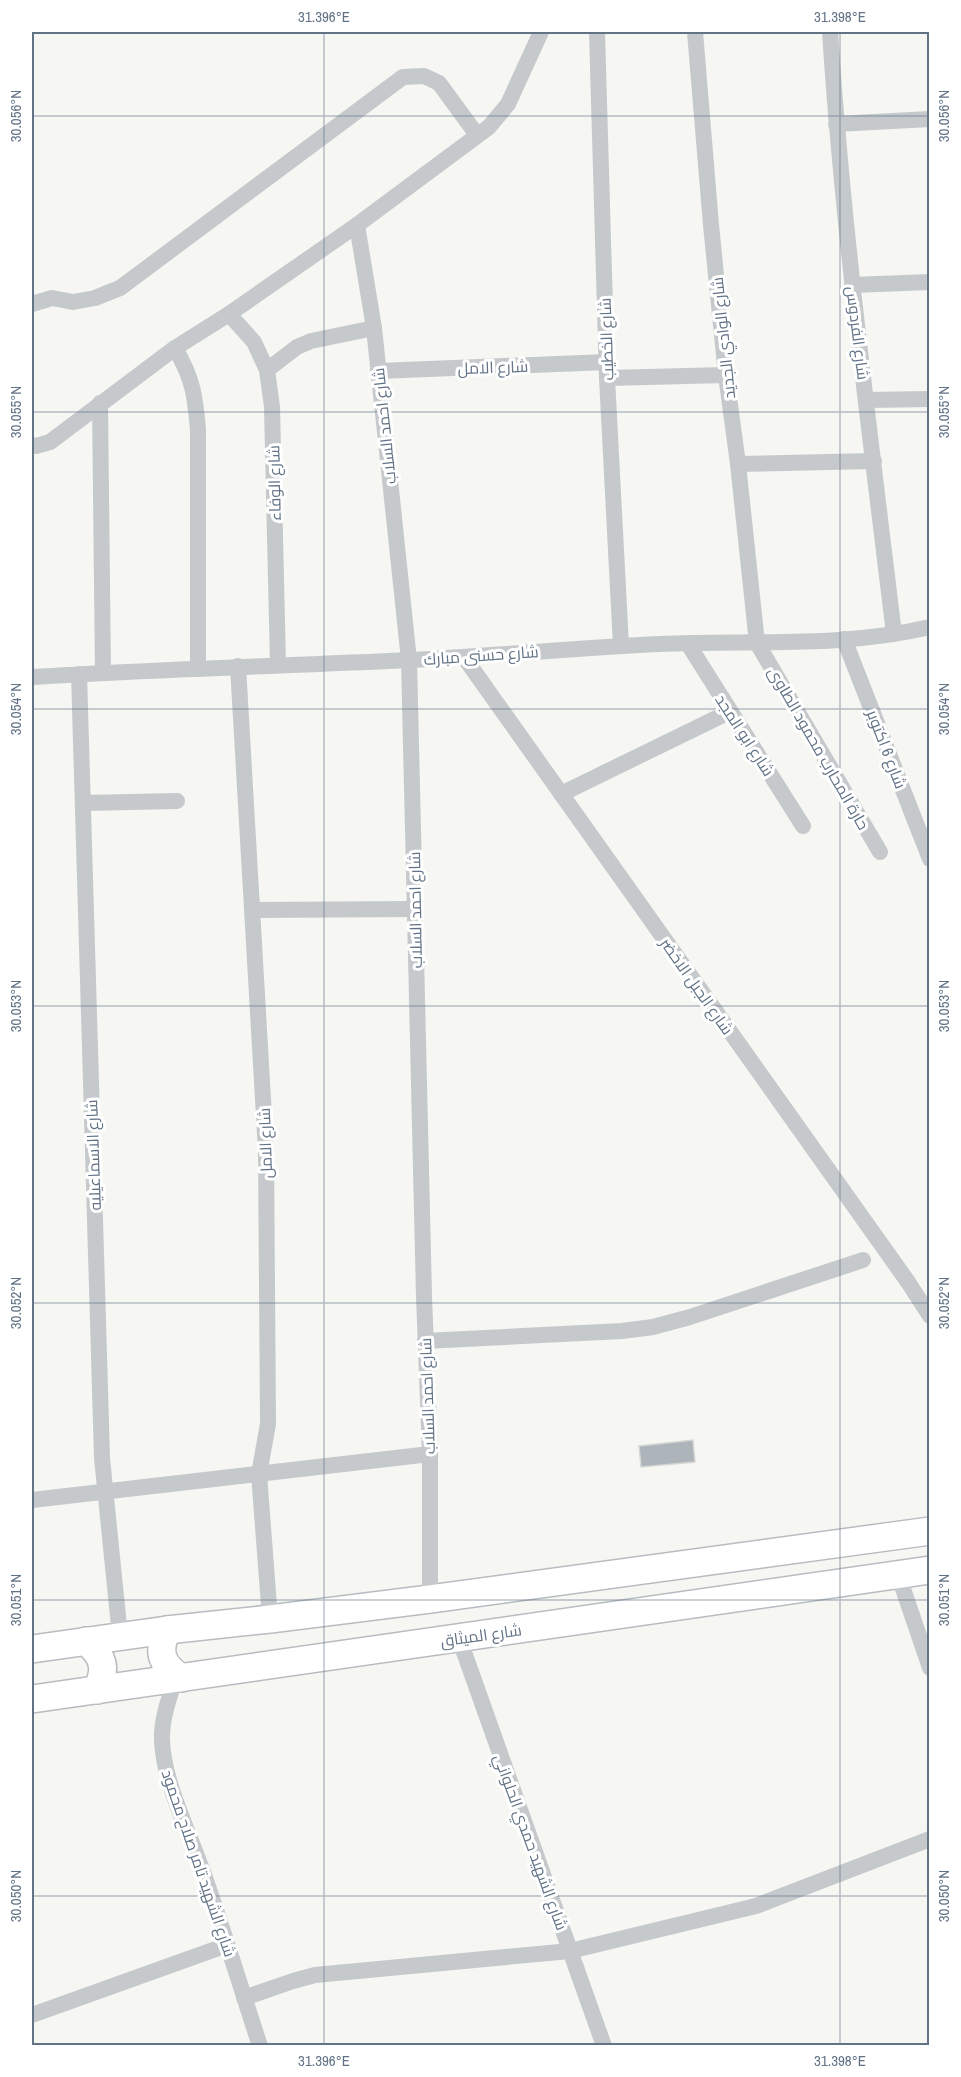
<svg xmlns="http://www.w3.org/2000/svg" width="961" height="2077" font-family="'Archivo Narrow',Cairo,sans-serif">
	<style>
		.building { fill: #adb5bb; stroke: #d7d7d5; stroke-width: 1.5 }
		.lines { fill: none; stroke-linecap: round; stroke-linejoin: round }
		.primary-casing { stroke: #b8bcc0; stroke-width: 30 }
		.street { stroke: #c5c9cc; stroke-width: 16 }
		.primary { stroke: #fff; stroke-width: 27 }
		.ticks { fill: none; stroke: #627386; stroke-width: 1.5; stroke-opacity: 0.45 }
		.labels { text-anchor: middle; dominant-baseline: central; stroke-width: 6; stroke-linejoin: round; paint-order: stroke }
		.street-label { font-size: 16px; fill: #627386; stroke: #fff }
		.neatline { fill: none; stroke: #627386; stroke-width: 2 }
		.ticks-label { font-size: 15px; text-anchor: middle; fill: #627386 }
	</style>
	<rect width="100%" height="100%" fill="#f6f6f2"/>
	<!-- building -->
	<path class="building" d="M693,1440L695,1462L641,1467L639,1446Z"/>
	<g class="lines">
		<!-- primary casing -->
		<g class="primary-casing">
			<g id="primary">
				<path d="M167,1630C157,1652 161,1664 181,1678"/>
				<path d="M86,1641C104,1657 107,1668 97,1690"/>
				<path d="M32,1649L167,1630L270,1619L430,1599L930,1531"/>
				<path d="M32,1699L930,1570"/>
			</g>
		</g>
		<!-- street -->
		<g class="street">
			<path d="M597,32L607,378L621,646"/>
			<path d="M695,32L711,225L726,375L738,464L757,643L880,852"/>
			<path d="M830,32C843,233 870,433 894,634"/>
			<path d="M836,124L930,119"/>
			<path d="M357,225L374,328L409,660L424,1296L430,1454V1599"/>
			<path d="M852,285L930,282"/>
			<path d="M32,304L52,298L73,302L95,298L120,288L403,77L424,76L439,83L477,135"/>
			<path d="M229,314L254,342L267,370L272,407L278,665"/>
			<path d="M175,348C193,379 195,395 198,430V668"/>
			<path d="M267,370L297,347L311,341L374,328"/>
			<path d="M378,371L607,362"/>
			<path d="M607,378L726,375"/>
			<path d="M867,400L930,399"/>
			<path d="M100,403L103,673"/>
			<path d="M32,445L36,446L50,442L175,348L229,314L357,225L489,127L508,104L541,32"/>
			<path d="M738,464L874,461"/>
			<path d="M844,639L930,859"/>
			<path d="M688,644L803,826"/>
			<path d="M464,657L908,1282L930,1316"/>
			<path d="M238,666L266,1151L268,1424L259,1474L270,1619"/>
			<path d="M79,674L102,1458L120,1636"/>
			<path d="M32,677C158,669 285,666 411,660C494,656 576,648 659,644C750,640 841,648 930,627"/>
			<path d="M561,794L729,712"/>
			<path d="M83,803L177,801"/>
			<path d="M252,910L414,909"/>
			<path d="M425,1341L622,1331L653,1327L690,1317L863,1260"/>
			<path d="M32,1500L430,1454"/>
			<path d="M898,1574L930,1668"/>
			<path d="M459,1638L604,2046"/>
			<path d="M175,1679C169,1699 161,1720 162,1741C164,1783 189,1832 203,1872C223,1929 241,1988 260,2046"/>
			<path d="M244,1998L293,1981L315,1975L570,1951L756,1906L930,1839"/>
			<path d="M32,2015L227,1945"/>
		</g>
		<!-- primary -->
		<use href="#primary" class="primary"/>
	</g>
	<!-- ticks -->
	<path class="ticks" d="M324,32V2046M840,32V2046M32,116H930M32,412H930M32,709H930M32,1006H930M32,1303H930M32,1600H930M32,1896H930"/>
	<g class="labels">
		<!-- street labels -->
		<g class="street-label">
			<text transform="translate(858 333) rotate(83)">شارع الفردوس</text>
			<text transform="translate(723 338) rotate(-96)">شارع الوادي الجديد</text>
			<text transform="translate(606 339) rotate(-92)">شارع الخطيب</text>
			<text transform="translate(493 367) rotate(-2)">شارع الامل</text>
			<text transform="translate(384 426) rotate(-96)">شارع احمد السلاب</text>
			<text transform="translate(274 483) rotate(-91)">شارع الوفاء</text>
			<text transform="translate(481 655) rotate(-4)">شارع حسنى مبارك</text>
			<text transform="translate(745 735) rotate(57)">شارع ابو المجد</text>
			<text transform="translate(819 748) rotate(60)">حارة المحارب محمود الطاوى</text>
			<text transform="translate(887 749) rotate(69)">شارع 6 اكتوبر</text>
			<text transform="translate(415 910) rotate(-91)">شارع احمد السلاب</text>
			<text transform="translate(697 986) rotate(55)">شارع الجبل الاخضر</text>
			<text transform="translate(265 1143) rotate(-92)">شارع الامل</text>
			<text transform="translate(93 1155) rotate(-92)">شارع الاسماعيليه</text>
			<text transform="translate(427 1396) rotate(-92)">شارع احمد السلاب</text>
			<text transform="translate(481 1635) rotate(-8)">شارع الميثاق</text>
			<text transform="translate(531 1842) rotate(70)">شارع الشهيد حمدي الحلواني</text>
			<text transform="translate(199 1863) rotate(71)">شارع الشهيد تامر صلاح محمود</text>
		</g>
	</g>
	<!-- border -->
	<rect width="961" height="2077" fill="none" stroke="#ffffff" stroke-width="66"/>
	<rect x="33" y="33" width="895" height="2011" class="neatline"/>
	<g class="ticks-label">
		<text x="324" y="22">31.396°E</text>
		<text x="840" y="22">31.398°E</text>
		<text transform="translate(16 116) rotate(-90)" y="5">30.056°N</text>
		<text transform="translate(944 116) rotate(-90)" y="5">30.056°N</text>
		<text transform="translate(16 412) rotate(-90)" y="5">30.055°N</text>
		<text transform="translate(944 412) rotate(-90)" y="5">30.055°N</text>
		<text transform="translate(16 709) rotate(-90)" y="5">30.054°N</text>
		<text transform="translate(944 709) rotate(-90)" y="5">30.054°N</text>
		<text transform="translate(16 1006) rotate(-90)" y="5">30.053°N</text>
		<text transform="translate(944 1006) rotate(-90)" y="5">30.053°N</text>
		<text transform="translate(16 1303) rotate(-90)" y="5">30.052°N</text>
		<text transform="translate(944 1303) rotate(-90)" y="5">30.052°N</text>
		<text transform="translate(16 1600) rotate(-90)" y="5">30.051°N</text>
		<text transform="translate(944 1600) rotate(-90)" y="5">30.051°N</text>
		<text transform="translate(16 1896) rotate(-90)" y="5">30.050°N</text>
		<text transform="translate(944 1896) rotate(-90)" y="5">30.050°N</text>
		<text x="324" y="2066">31.396°E</text>
		<text x="840" y="2066">31.398°E</text>
	</g>
</svg>
